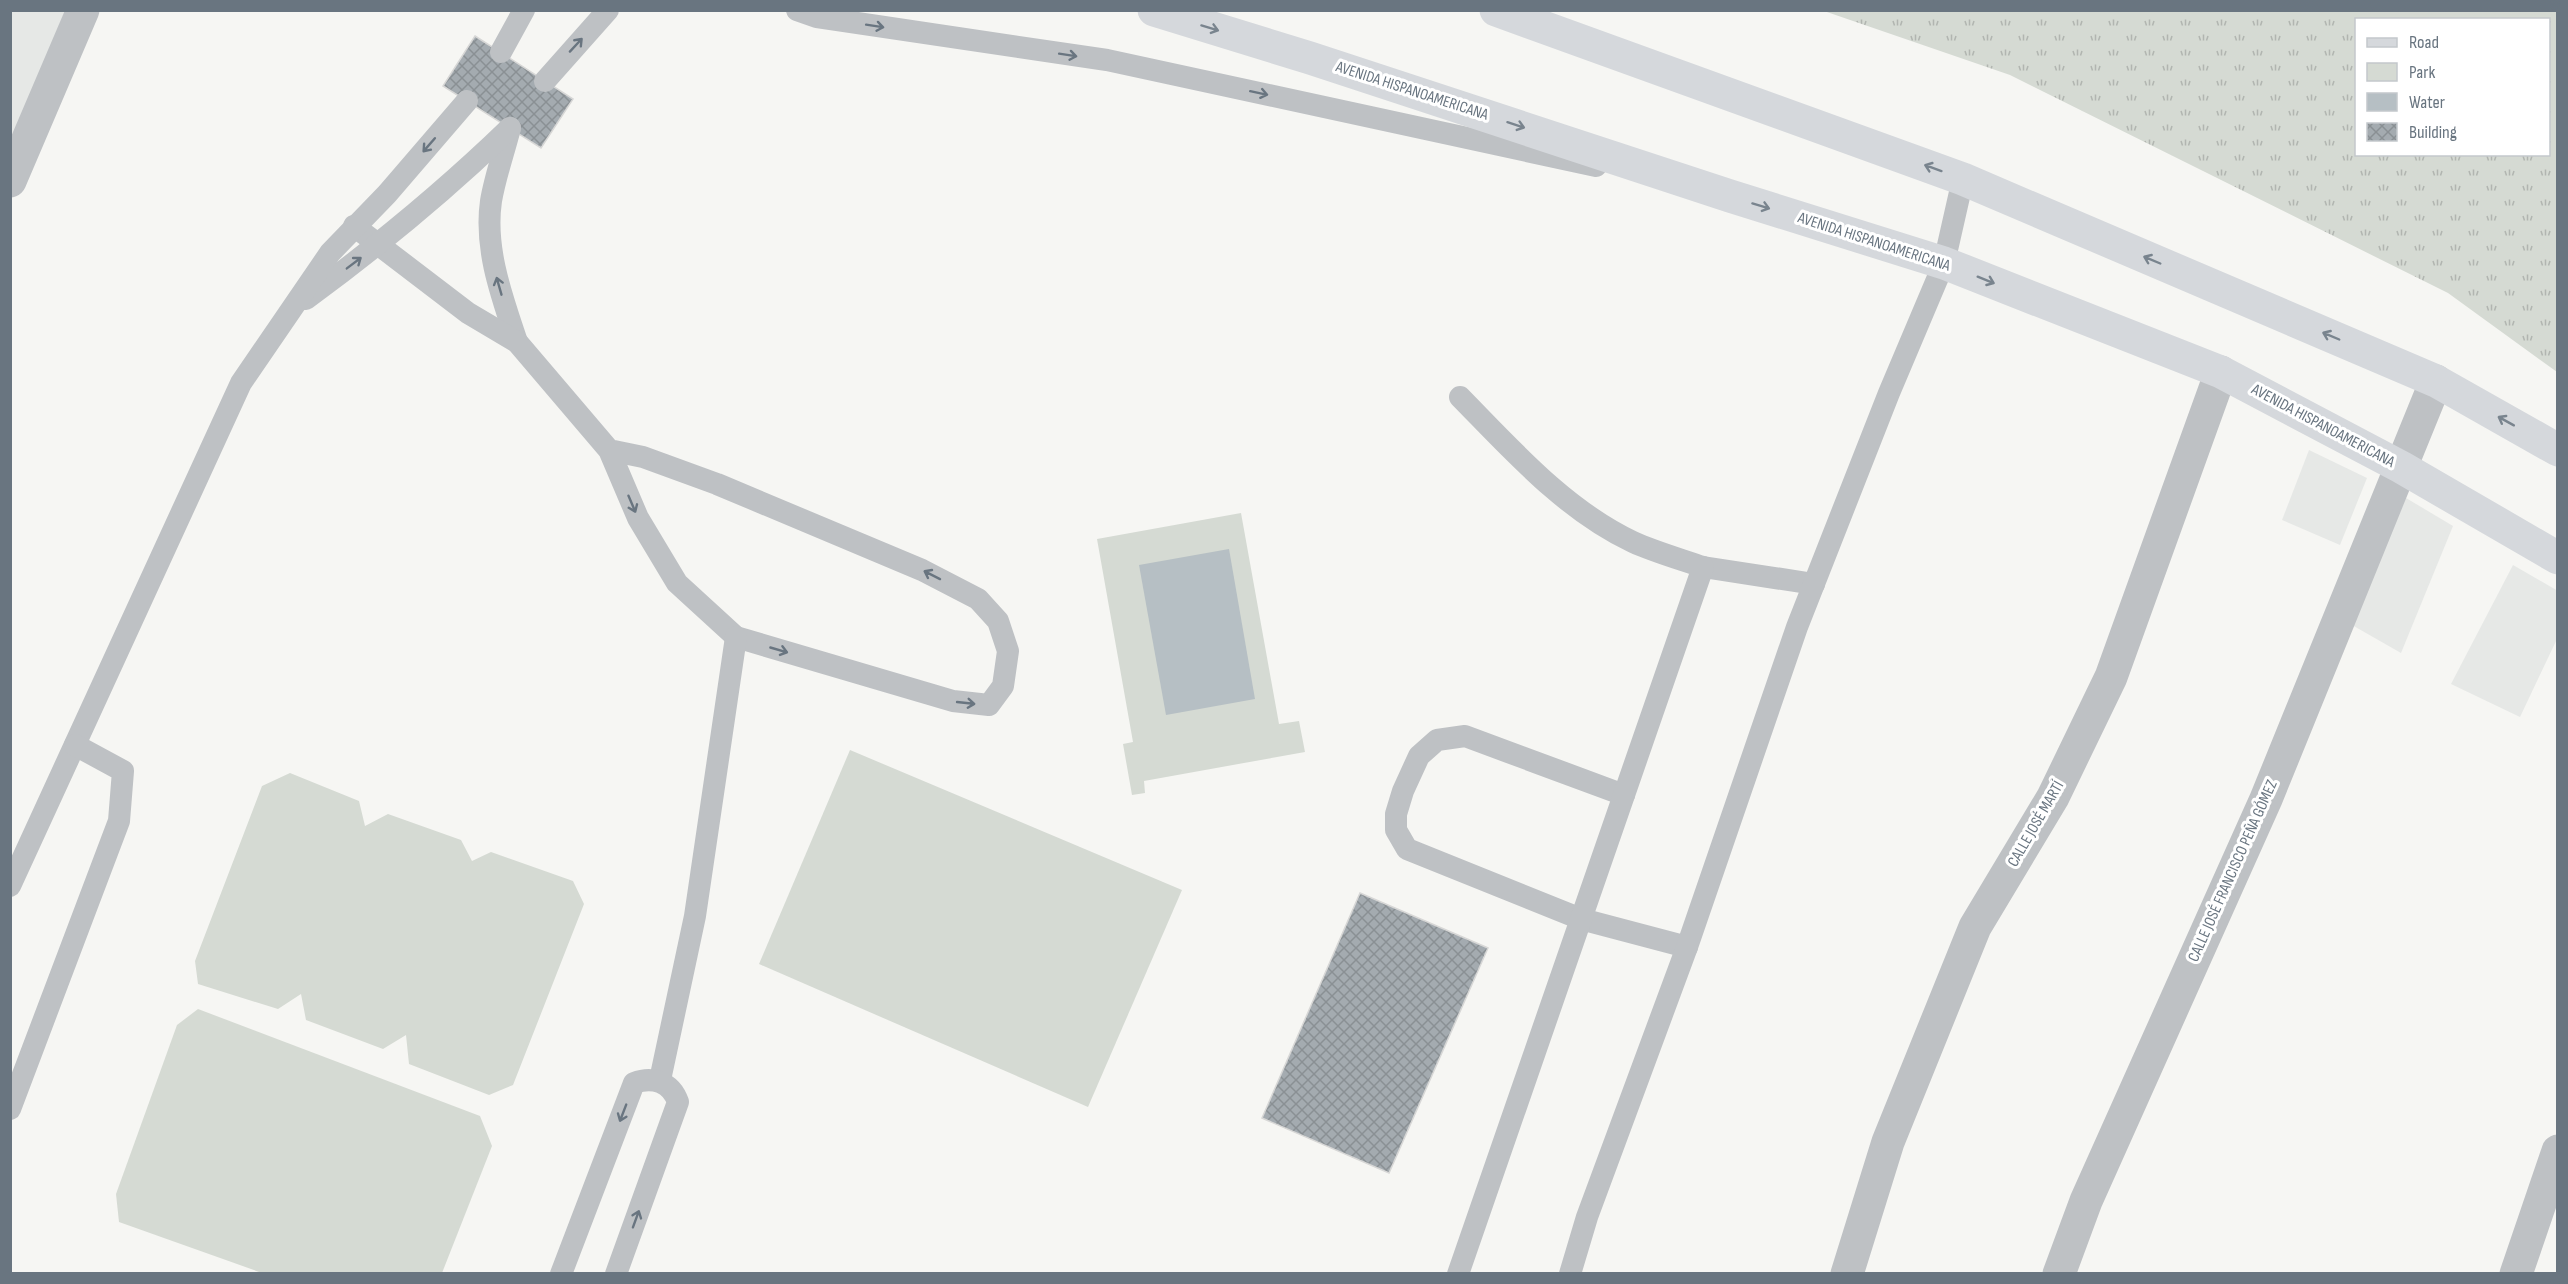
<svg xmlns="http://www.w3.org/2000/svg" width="2568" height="1284" font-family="'Sofia Sans Condensed',sans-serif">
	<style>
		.built { fill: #e6e8e6 }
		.grass { fill: url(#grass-tufts); fill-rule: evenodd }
		.park { fill: #d5dad3 }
		.water { fill: #b6bfc4 }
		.building { fill: url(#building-cross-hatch); stroke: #d7d7d6; stroke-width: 1.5 }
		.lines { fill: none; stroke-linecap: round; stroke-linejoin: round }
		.service { stroke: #bec1c4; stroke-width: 22 }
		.minor { stroke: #bec1c4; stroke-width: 33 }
		.primary { stroke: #d5d8dc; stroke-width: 33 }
		.oneway { stroke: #697580 }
		.oneway2 { stroke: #79848e }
		.labels { text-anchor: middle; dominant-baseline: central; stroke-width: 6; stroke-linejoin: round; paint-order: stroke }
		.street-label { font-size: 16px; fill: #697580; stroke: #fff }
	</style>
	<defs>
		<pattern id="grass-tufts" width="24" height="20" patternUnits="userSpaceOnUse" patternTransform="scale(1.5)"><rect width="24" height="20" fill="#d5dad3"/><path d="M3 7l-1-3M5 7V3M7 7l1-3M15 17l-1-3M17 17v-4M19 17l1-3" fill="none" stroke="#b1b5b0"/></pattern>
		<pattern id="building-cross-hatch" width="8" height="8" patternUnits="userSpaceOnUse" patternTransform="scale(1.5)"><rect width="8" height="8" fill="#a4abb0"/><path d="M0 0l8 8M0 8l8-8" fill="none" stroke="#8a9094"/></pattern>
	</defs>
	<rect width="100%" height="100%" fill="#f6f6f3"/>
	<!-- built -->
	<g class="built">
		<path d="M11,11H65L11,140Z"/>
		<path d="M2309,450L2367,478L2340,545L2282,520Z"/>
		<path d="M2406,498L2453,526L2401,653L2352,625Z"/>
		<path d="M2513,565L2558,591L2557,639L2520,717L2451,684Z"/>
	</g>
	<!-- grass -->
	<path class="grass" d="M1824,11H2557V372L2448,293L2010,75ZM2356,20H2548V154H2356Z"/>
	<!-- park -->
	<g class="park">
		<path d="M1241,513L1279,724L1299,721L1305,752L1144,781L1145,793L1132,795L1123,744L1133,742L1097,539Z"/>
		<path d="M850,750L1182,890L1088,1107L759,964Z"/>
		<path d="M290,773L359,801L365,826L388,814L461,840L472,861L491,852L573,881L584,904L513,1085L489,1095L409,1064L406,1035L383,1049L306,1020L301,994L278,1009L198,984L195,961L262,786Z"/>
		<path d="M198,1009L480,1116L492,1146L442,1273H262L119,1222L116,1194L177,1025Z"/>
	</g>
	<!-- water -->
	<path class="water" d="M1229,549L1255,699L1166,715L1139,565Z"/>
	<!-- building -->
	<g class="building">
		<path d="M475,36L573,99L541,148L443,86Z"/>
		<path d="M1360,893L1488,948L1389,1173L1262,1118Z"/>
	</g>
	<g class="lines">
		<!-- service -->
		<g class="service">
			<path d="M797,10L817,17L1107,60L1596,166"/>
			<path d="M501,52L524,10"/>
			<path d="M545,81L608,10"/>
			<path d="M510,128C504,152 495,177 491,201C484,249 502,297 517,342"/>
			<path d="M354,226L468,313L517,342L609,450L638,518L677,583L736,637L953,701L989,705L1003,686L1008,651L998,621L978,599L922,570L717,484L643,457L609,450"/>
			<path d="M306,299C378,246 446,190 510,128"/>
			<path d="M1703,567L1814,584"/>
			<path d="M1624,795L1465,736L1437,740L1419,756L1403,791L1396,814V830L1407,849L1581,919L1687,947"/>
			<path d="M10,886L241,383L330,253L387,194L467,101"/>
			<path d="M660,1080L695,916L736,637"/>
			<path d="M10,1109L119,821L123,771L75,745"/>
			<path d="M561,1274L634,1083C653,1076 671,1082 678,1102L616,1274"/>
			<path d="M1458,1274L1703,567C1680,559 1655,552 1633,542C1565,510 1512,450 1460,397"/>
			<path d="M1570,1274L1587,1217L1687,947L1797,627L1889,393L1944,263L1963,179"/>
		</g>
		<!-- minor -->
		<g class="minor">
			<path d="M10,181L83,10"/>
			<path d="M1847,1274L1888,1142L1975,927L2053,797L2111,677L2221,372"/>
			<path d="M2059,1274L2086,1201L2266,799L2436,381"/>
			<path d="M2516,1274L2558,1151"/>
		</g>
		<!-- primary -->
		<g class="primary">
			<path d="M1154,10L1310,58L1730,196L1944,263L2221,372L2401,467L2558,558"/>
			<path d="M1496,10L1963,179L2436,381L2558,450"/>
		</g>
	</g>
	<!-- one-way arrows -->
	<defs><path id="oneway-shaft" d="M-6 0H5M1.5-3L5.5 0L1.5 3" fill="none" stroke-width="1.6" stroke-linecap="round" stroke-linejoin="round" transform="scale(1.5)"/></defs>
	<g class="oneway">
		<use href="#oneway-shaft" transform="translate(875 26) rotate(9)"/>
		<use href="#oneway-shaft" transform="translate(576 45) rotate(-47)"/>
		<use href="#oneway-shaft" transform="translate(1068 55) rotate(9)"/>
		<use href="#oneway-shaft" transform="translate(1259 93) rotate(12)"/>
		<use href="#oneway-shaft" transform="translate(429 145) rotate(131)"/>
		<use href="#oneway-shaft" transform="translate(354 263) rotate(-37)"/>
		<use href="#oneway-shaft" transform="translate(499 286) rotate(-106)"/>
		<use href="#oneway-shaft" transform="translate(632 504) rotate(67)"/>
		<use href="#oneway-shaft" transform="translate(932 575) rotate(-153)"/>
		<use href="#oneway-shaft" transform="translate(779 650) rotate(16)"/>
		<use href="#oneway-shaft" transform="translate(966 703) rotate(6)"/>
		<use href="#oneway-shaft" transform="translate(623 1113) rotate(111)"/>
		<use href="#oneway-shaft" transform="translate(636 1219) rotate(-70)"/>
	</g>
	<g class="oneway2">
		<use href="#oneway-shaft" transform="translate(1210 28) rotate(17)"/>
		<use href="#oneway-shaft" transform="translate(1516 125) rotate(18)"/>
		<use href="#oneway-shaft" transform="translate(1933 168) rotate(-160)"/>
		<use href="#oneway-shaft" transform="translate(1761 206) rotate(17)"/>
		<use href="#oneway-shaft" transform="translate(2152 260) rotate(-157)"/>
		<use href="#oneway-shaft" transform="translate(1986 280) rotate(22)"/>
		<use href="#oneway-shaft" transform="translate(2331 336) rotate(-157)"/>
		<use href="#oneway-shaft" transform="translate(2506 421) rotate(-151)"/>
	</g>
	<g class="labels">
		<!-- street labels -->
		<g class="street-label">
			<text transform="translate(1412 91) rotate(18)">AVENIDA HISPANOAMERICANA</text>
			<text transform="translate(1874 242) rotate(18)">AVENIDA HISPANOAMERICANA</text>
			<text transform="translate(2323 426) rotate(28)">AVENIDA HISPANOAMERICANA</text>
			<text transform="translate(2036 824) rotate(-60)">CALLE JOSÉ MARTÍ</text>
			<text transform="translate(2233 871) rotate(-66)">CALLE JOSÉ FRANCISCO PEÑA GÓMEZ</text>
		</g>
	</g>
	<!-- border -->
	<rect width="2568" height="1284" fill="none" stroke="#697580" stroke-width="24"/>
	<!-- legend -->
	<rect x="2355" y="18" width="195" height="138" fill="#ffffff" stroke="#c3c8cc" stroke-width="1.5"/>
	<rect x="2367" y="38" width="30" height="9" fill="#d5d8dc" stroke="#c3c8cc" stroke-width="1.5"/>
	<text x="2409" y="48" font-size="18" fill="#697580">Road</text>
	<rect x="2367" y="63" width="30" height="18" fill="#d5dad3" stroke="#c3c8cc" stroke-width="1.5"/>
	<text x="2409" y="78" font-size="18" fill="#697580">Park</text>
	<rect x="2367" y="93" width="30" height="18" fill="#b6bfc4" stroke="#c3c8cc" stroke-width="1.5"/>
	<text x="2409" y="108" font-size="18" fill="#697580">Water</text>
	<rect x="2367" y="123" width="30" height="18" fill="url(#building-cross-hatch)" stroke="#c3c8cc" stroke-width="1.5"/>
	<text x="2409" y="138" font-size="18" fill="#697580">Building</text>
</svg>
